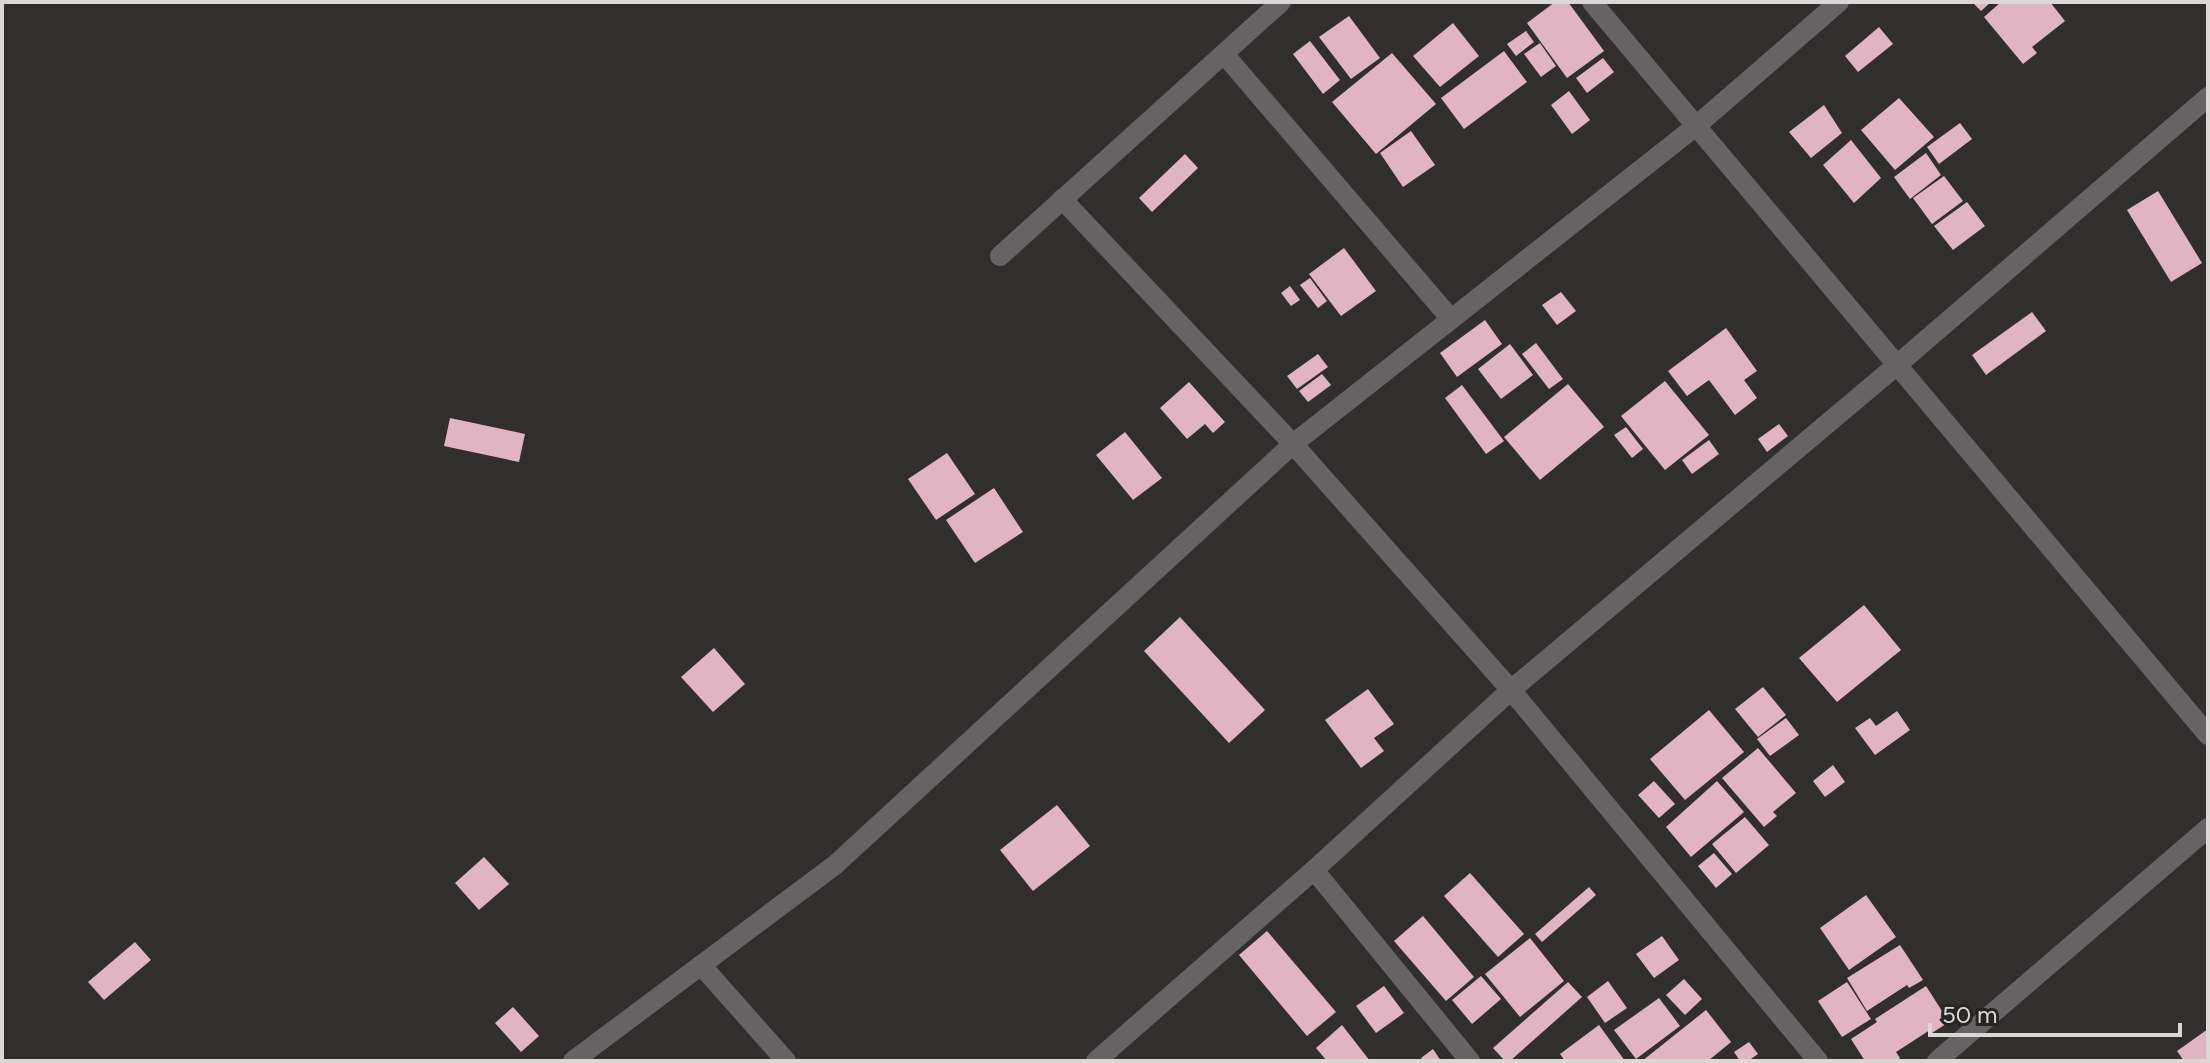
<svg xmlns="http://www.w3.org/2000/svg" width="2210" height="1063" font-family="Figtree,sans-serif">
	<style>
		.building { fill: #e1b4c3 }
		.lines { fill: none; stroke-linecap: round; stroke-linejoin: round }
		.street { stroke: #656363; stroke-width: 20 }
	</style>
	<rect width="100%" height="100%" fill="#302f2d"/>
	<!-- building -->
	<g class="building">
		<path d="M1555,2H1568L1604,51L1567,78L1527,23Z"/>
		<path d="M1972,2H1991L1981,11Z"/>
		<path d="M2001,2H2050L2065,21L2032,47L2037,53L2023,64L1984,17Z"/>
		<path d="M1349,16L1380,58L1351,79L1319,37Z"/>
		<path d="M1453,23L1479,56L1440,87L1413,56Z"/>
		<path d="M1879,27L1893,44L1858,72L1845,56Z"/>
		<path d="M1526,31L1534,42L1516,56L1507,44Z"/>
		<path d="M1310,41L1340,80L1323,94L1293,54Z"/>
		<path d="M1540,43L1556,66L1541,77L1524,54Z"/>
		<path d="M1504,51L1527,82L1464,129L1441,98Z"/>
		<path d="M1392,53L1436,104L1376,154L1332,102Z"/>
		<path d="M1603,58L1614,72L1587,93L1576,78Z"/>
		<path d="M1569,91L1590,120L1572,134L1551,105Z"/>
		<path d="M1899,98L1934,137L1895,170L1861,130Z"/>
		<path d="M1824,105L1842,133L1811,158L1789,132Z"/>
		<path d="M1960,123L1972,139L1939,164L1927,147Z"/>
		<path d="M1411,131L1435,165L1403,187L1380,153Z"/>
		<path d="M1851,140L1881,178L1854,203L1823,165Z"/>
		<path d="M1926,153L1941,175L1910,199L1894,177Z"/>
		<path d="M1185,154L1198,168L1152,212L1139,198Z"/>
		<path d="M1944,176L1963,201L1932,224L1913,198Z"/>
		<path d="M2158,191L2202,263L2171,282L2127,210Z"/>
		<path d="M1967,202L1985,226L1953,250L1934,226Z"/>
		<path d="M1344,248L1376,291L1341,316L1309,274Z"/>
		<path d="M1310,278L1327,301L1318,308L1300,285Z"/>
		<path d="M1290,286L1300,300L1291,306L1281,293Z"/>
		<path d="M1561,292L1576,311L1557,325L1542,305Z"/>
		<path d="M2032,312L2046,331L1986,375L1972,355Z"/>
		<path d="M1485,320L1502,344L1457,377L1440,353Z"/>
		<path d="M1726,328L1757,371L1744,380L1757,398L1735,415L1709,380L1687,396L1668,371Z"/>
		<path d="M1536,343L1563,379L1549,389L1522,354Z"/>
		<path d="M1510,344L1533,375L1501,399L1478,369Z"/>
		<path d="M1318,354L1328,367L1297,389L1287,376Z"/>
		<path d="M1322,374L1331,385L1308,402L1299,391Z"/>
		<path d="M1665,381L1709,435L1665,470L1621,416Z"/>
		<path d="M1189,382L1225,422L1213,433L1205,424L1187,439L1160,408Z"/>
		<path d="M1568,384L1604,427L1540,480L1504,437Z"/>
		<path d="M1462,385L1504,441L1486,454L1445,398Z"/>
		<path d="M450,418L525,434L519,462L444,446Z"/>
		<path d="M1779,424L1788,436L1767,452L1758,439Z"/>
		<path d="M1626,427L1643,449L1632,458L1614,435Z"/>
		<path d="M1125,432L1162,478L1133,500L1096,455Z"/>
		<path d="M1709,440L1719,454L1692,474L1682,460Z"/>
		<path d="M947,453L975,494L936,520L908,479Z"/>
		<path d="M994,488L1023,532L975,563L946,520Z"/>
		<path d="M1864,605L1901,650L1837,702L1799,658Z"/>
		<path d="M1180,617L1265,710L1229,743L1144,651Z"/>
		<path d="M714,648L745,684L713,712L681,677Z"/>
		<path d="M1763,687L1786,715L1758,737L1735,709Z"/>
		<path d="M1368,689L1394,724L1374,738L1384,751L1361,768L1325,720Z"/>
		<path d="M1709,710L1744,752L1685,800L1650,759Z"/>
		<path d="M1897,711L1910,730L1875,755L1855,728L1870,718L1876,726Z"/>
		<path d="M1786,718L1799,735L1770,756L1757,739Z"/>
		<path d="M1758,748L1796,793L1773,812L1777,816L1764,827L1722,778Z"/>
		<path d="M1833,765L1845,782L1825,797L1813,781Z"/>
		<path d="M1654,781L1675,804L1659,818L1638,795Z"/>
		<path d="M1717,781L1744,812L1691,857L1666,827Z"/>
		<path d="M1057,805L1090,846L1033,891L1000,850Z"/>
		<path d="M1745,817L1769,845L1736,873L1712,844Z"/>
		<path d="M1714,853L1732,874L1716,888L1698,866Z"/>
		<path d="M484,857L509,884L479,910L455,883Z"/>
		<path d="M1470,873L1524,934L1498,957L1444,896Z"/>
		<path d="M1589,887L1596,895L1542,942L1535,934Z"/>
		<path d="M1866,895L1896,937L1849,970L1820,928Z"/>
		<path d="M1423,916L1474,977L1446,1001L1394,941Z"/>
		<path d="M1267,931L1336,1012L1307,1036L1239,955Z"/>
		<path d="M1662,936L1679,960L1654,978L1636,954Z"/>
		<path d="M1530,938L1564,981L1520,1017L1485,974Z"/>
		<path d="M135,942L151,960L104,1000L88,982Z"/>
		<path d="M1900,945L1923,980L1909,988L1907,985L1867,1011L1847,978Z"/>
		<path d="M1481,976L1501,999L1472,1024L1452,1000Z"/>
		<path d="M1684,979L1702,999L1685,1015L1666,995Z"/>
		<path d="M1608,981L1627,1008L1605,1023L1587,997Z"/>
		<path d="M1568,982L1582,997L1510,1061H1505L1493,1048Z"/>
		<path d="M1847,982L1871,1019L1842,1037L1818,1001Z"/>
		<path d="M1384,986L1404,1013L1376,1033L1356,1006Z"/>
		<path d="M1926,986L1949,1022L1932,1033L1930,1030L1896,1052L1900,1058L1896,1061H1865L1851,1039L1877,1022L1875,1019Z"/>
		<path d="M1659,998L1680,1026L1636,1059L1614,1030Z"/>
		<path d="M513,1007L539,1036L521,1052L495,1023Z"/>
		<path d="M1706,1010L1731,1042L1708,1061H1642Z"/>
		<path d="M1342,1025L1370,1061H1327L1316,1048Z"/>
		<path d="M1599,1025L1625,1061H1565L1560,1054Z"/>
		<path d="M2208,1029V1061H2184L2177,1051Z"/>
		<path d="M1749,1042L1758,1054L1748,1061H1740L1734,1052Z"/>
		<path d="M1433,1049L1441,1061H1423L1421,1058Z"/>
	</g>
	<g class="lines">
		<!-- street -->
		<g class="street">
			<path d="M1592,2L2208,735"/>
			<path d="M1224,54L1451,319"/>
			<path d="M1062,199L1293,444L1511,690L1818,1061"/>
			<path d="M1000,256L1281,2"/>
			<path d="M1314,870L1470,1061"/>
			<path d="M701,965L786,1061"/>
			<path d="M573,1061L835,865L1293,444L1696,126L1839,2"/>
			<path d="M1096,1061L1314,870L1511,690L1897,365L2208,97"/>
			<path d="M1937,1061L2208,828"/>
		</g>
	</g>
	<!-- border -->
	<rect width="2210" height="1063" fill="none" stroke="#d9d8d7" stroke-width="8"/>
	<!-- scale -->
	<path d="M1930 1023v12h250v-12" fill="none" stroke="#d9d8d7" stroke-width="4"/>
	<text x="1942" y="1023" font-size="24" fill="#d9d8d7" stroke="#272523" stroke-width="6" paint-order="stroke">50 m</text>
</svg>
